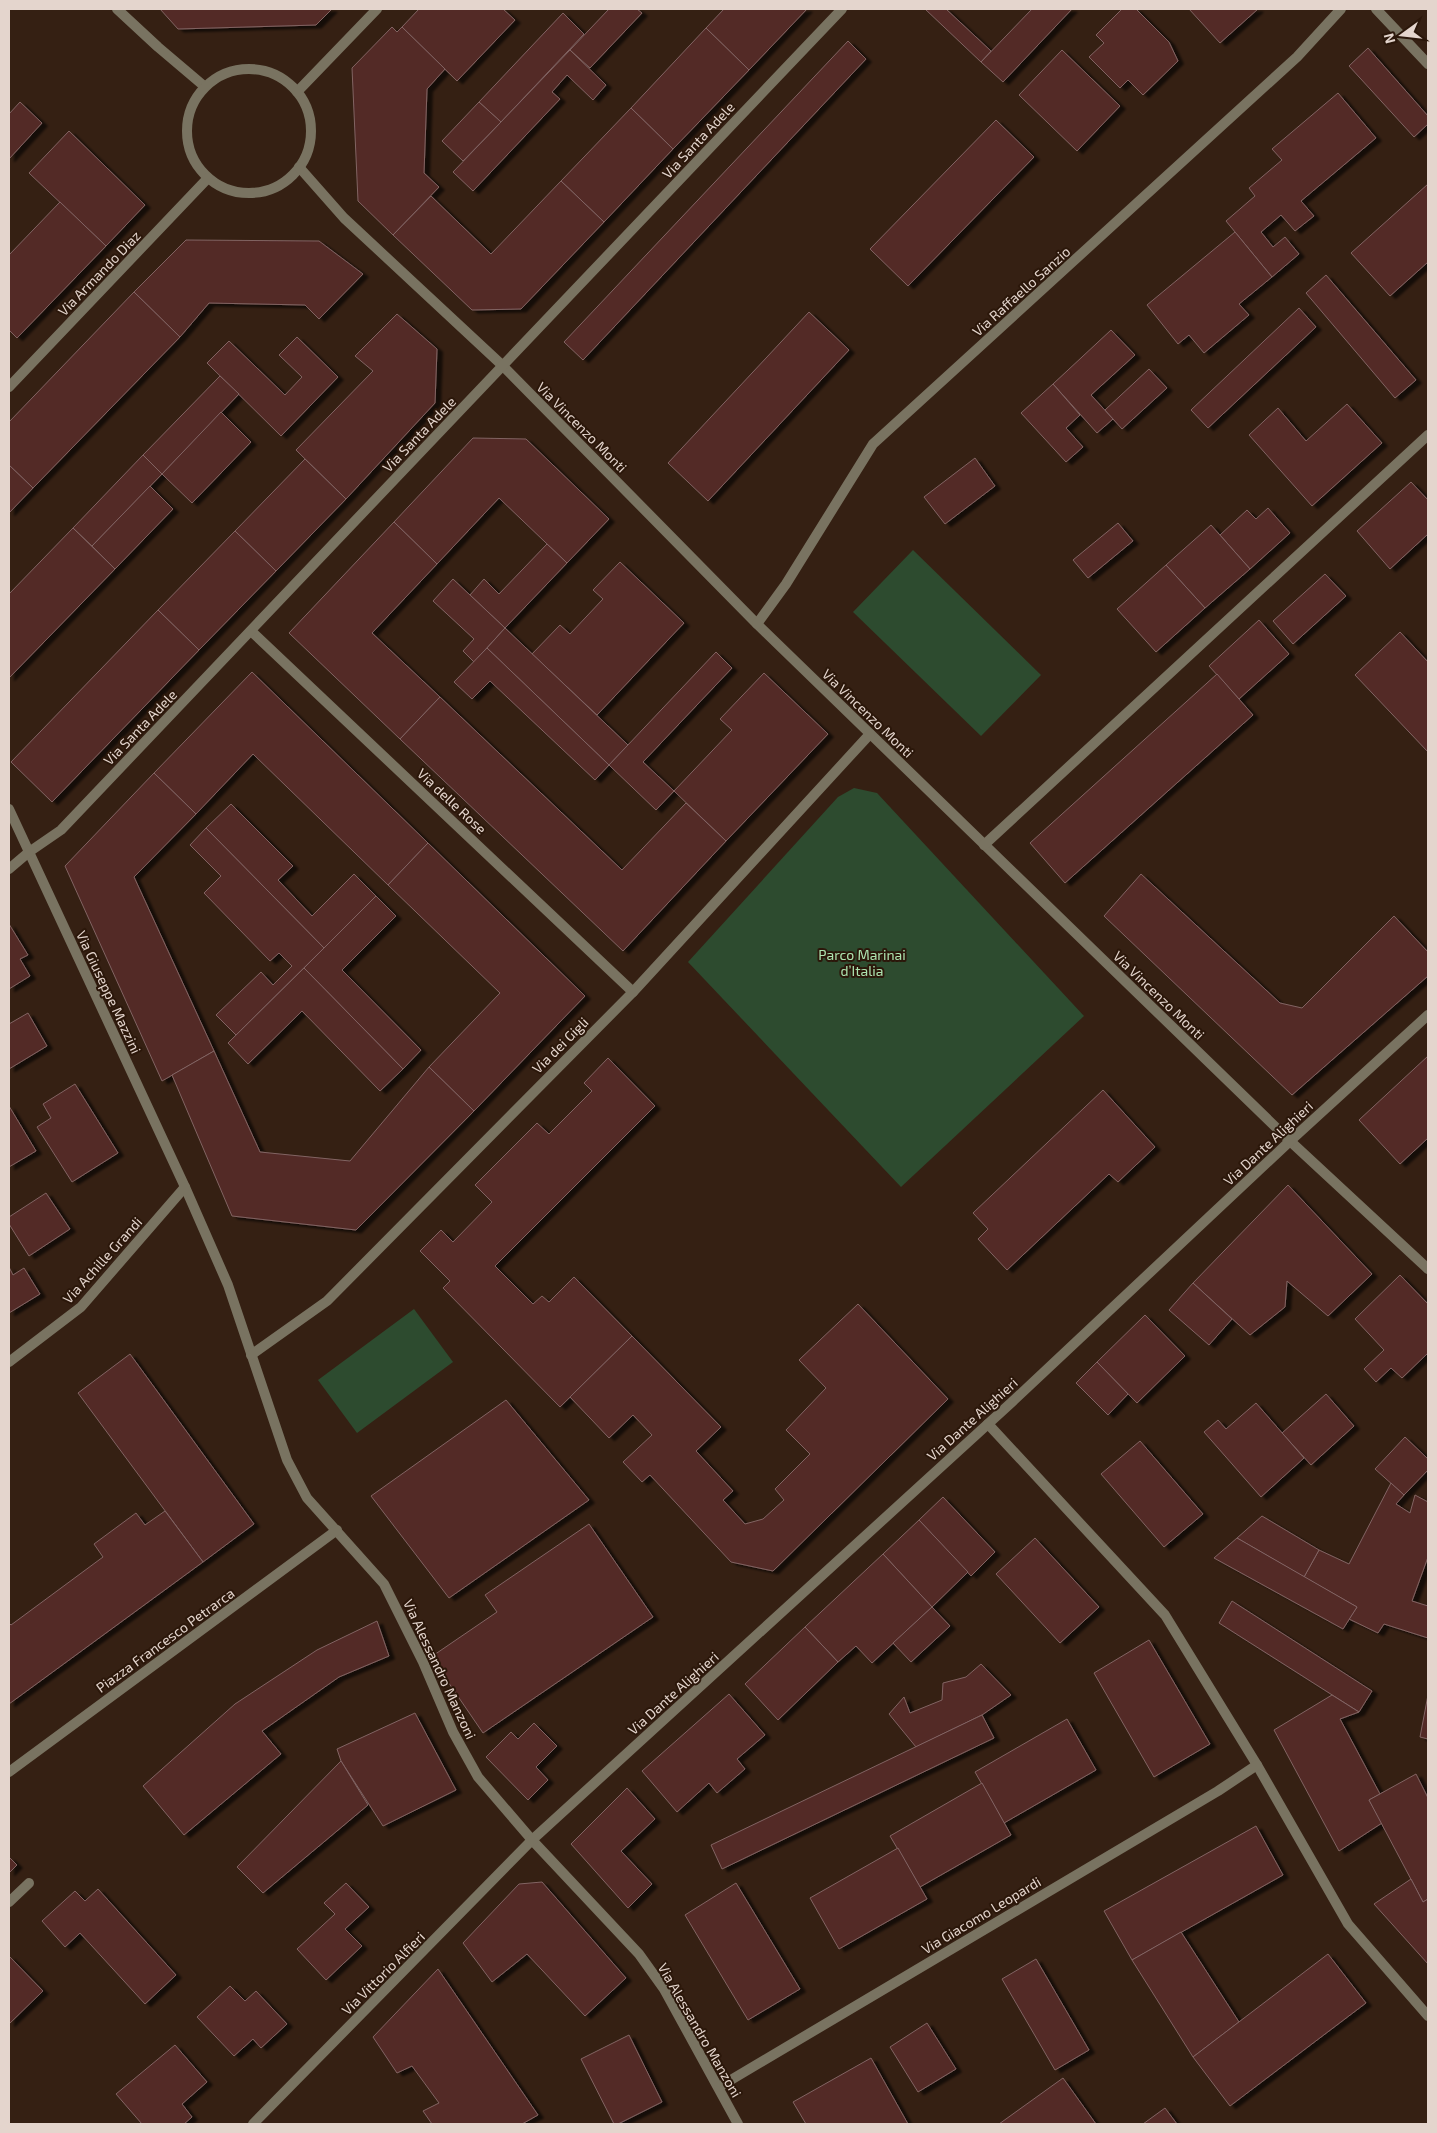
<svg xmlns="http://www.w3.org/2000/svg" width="1437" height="2133" font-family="'Exo 2',sans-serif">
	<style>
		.green { fill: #2d4b2f }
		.building { fill: #522928; stroke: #826462; filter: url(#shadow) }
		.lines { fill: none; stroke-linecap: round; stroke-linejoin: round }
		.street { stroke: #797361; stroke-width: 10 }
		.labels { text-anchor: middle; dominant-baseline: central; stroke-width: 4; stroke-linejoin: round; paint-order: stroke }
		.street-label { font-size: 14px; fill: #e4d5cd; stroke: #2b170a }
		.park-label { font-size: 14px; fill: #ade4b0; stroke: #2b170a }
	</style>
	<defs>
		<filter id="shadow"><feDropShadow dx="5.5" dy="3" stdDeviation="1" flood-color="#0009"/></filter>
	</defs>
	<rect width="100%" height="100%" fill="#352013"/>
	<!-- green -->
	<g class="green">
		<path d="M913,550L1041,675L981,736L853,612Z"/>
		<path d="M854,788L877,793L1084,1016L901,1187L688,962L838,797Z"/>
		<path d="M414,1309L453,1362L357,1433L318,1380Z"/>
	</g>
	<!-- building -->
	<g class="building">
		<path d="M160,9H332L316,25L178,29Z"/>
		<path d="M419,9H503L515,20L457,81L402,27Z"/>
		<path d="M609,9H637L642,13L590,68L570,50Z"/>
		<path d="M724,9H807L749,70L706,28Z"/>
		<path d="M925,9H946L991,51L981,62Z"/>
		<path d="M1032,9H1072L1003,82L981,62Z"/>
		<path d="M1122,9H1136L1169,42L1178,61L1143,95L1128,80L1120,88L1089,57L1104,43L1096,35Z"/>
		<path d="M1189,9H1258L1220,43Z"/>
		<path d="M563,13L584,34L501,122L479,102Z"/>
		<path d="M392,27L397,32L402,27L445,69L427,89L424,173L439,187L393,235L358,201L352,68Z"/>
		<path d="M706,28L749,70L673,149L631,108Z"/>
		<path d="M848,41L866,59L583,360L564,342Z"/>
		<path d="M1368,48L1428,116V124L1414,137L1349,66Z"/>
		<path d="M570,50L606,85L593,100L567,75L552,92L560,99L473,191L453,172Z"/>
		<path d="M1062,50L1120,106L1077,151L1019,95Z"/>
		<path d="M1338,93L1376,138L1301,201L1314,216L1295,231L1281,215L1261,232L1273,247L1285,237L1299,254L1272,277L1226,221L1255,196L1249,188L1282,160L1272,149Z"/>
		<path d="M20,102L42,123L9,159V114Z"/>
		<path d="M479,102L501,122L463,161L442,141Z"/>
		<path d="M631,108L673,149L604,222L561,181Z"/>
		<path d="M996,120L1034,157L908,286L870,249Z"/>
		<path d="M69,131L145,205L106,246L29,173Z"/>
		<path d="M561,181L604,222L521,309L472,310L393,235L431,196L491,254Z"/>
		<path d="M1428,184V262L1390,296L1351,253Z"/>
		<path d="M60,202L106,246L17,338L9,330V255Z"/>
		<path d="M1235,232L1272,277L1239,304L1249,315L1204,353L1189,335L1178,344L1147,305Z"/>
		<path d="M186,240L319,241L363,274L319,319L305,305L209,303L180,337L134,292Z"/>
		<path d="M1326,275L1416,380L1395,398L1306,293Z"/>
		<path d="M134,292L180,337L33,488L9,465V422Z"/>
		<path d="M1299,308L1316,327L1208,428L1191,410Z"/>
		<path d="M809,312L849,350L708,501L668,463Z"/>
		<path d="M397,314L437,349L435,403L346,499L296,450L373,371L355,356Z"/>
		<path d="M1111,330L1135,355L1091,395L1113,419L1097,433L1053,384Z"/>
		<path d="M297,337L338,377L281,436L207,363L229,341L285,395L302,377L279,355Z"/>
		<path d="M1149,369L1167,388L1122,429L1105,410Z"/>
		<path d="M220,376L239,394L162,474L143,455Z"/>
		<path d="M1053,384L1080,415L1066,428L1083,447L1066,462L1021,413Z"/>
		<path d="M1347,404L1382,443L1312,506L1249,435L1278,408L1306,441Z"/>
		<path d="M221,412L251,442L192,503L162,474Z"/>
		<path d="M473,438L526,439L609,519L567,563L499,498L437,564L394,522Z"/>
		<path d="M143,455L162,474L92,546L73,528Z"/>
		<path d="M975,458L995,486L945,524L924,497Z"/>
		<path d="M305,459L346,499L276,571L235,531Z"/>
		<path d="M9,465L33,488L9,513Z"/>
		<path d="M1411,482L1428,500V534L1390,569L1357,531Z"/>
		<path d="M150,486L173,509L115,569L92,546Z"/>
		<path d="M1268,508L1290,533L1250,569L1220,535L1247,510L1256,519Z"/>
		<path d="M394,522L437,564L372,633L440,697L400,739L289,633Z"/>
		<path d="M1118,523L1133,541L1088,578L1073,560Z"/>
		<path d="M1211,525L1250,569L1205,608L1166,565Z"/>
		<path d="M73,528L115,569L9,678V594Z"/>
		<path d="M235,531L276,571L199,650L158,610Z"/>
		<path d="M547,544L567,563L505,628L470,595L484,579L499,594Z"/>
		<path d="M620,562L684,623L597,715L532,654L560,625L570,634L603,599L593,590Z"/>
		<path d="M1166,565L1205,608L1156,652L1117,609Z"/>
		<path d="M1325,574L1346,596L1293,644L1273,621Z"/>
		<path d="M453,579L505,628L474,662L463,651L474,639L433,601Z"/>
		<path d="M158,610L199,650L52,802L11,762Z"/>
		<path d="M1259,620L1289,654L1239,699L1209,666Z"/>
		<path d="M505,628L628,745L609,765L487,648Z"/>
		<path d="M1400,632L1428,662V752L1355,675Z"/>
		<path d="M487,648L609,765L595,780L490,681L472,699L454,682Z"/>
		<path d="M716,652L732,668L643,762L674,791L656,810L609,765Z"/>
		<path d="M252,672L428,843L388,885L253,754L196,814L154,773Z"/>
		<path d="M764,673L828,734L726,841L674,791L732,730L720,719Z"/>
		<path d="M1217,674L1253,715L1065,883L1030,843Z"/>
		<path d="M440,697L622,870L686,803L726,841L623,951L400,739Z"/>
		<path d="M154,773L196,814L134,877L214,1051L162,1081L65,866Z"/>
		<path d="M231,804L293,866L278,880L312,916L354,874L376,896L324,948L206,828Z"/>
		<path d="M206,828L324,948L236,1035L216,1015L261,972L273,985L292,966L279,953L270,961L204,893L221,876L190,845Z"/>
		<path d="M428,843L585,996L474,1111L429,1067L500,993L388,885Z"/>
		<path d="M1141,874L1280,1003L1302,1008L1394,916L1428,952V976L1292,1095L1104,916Z"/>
		<path d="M376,896L396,916L342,970L421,1050L403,1069L304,968Z"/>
		<path d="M9,924L28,955L20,959L30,976L9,989Z"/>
		<path d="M304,968L403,1069L380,1091L302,1011L248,1064L228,1043Z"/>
		<path d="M28,1013L47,1046L9,1069V1024Z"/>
		<path d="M214,1051L260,1152L350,1161L429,1067L474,1111L356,1230L232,1216L172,1075Z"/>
		<path d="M1428,1056V1138L1400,1164L1359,1120Z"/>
		<path d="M608,1058L655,1106L495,1266L533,1304L542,1296L549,1302L574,1277L632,1336L560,1407L443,1288L450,1281L420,1251L441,1230L453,1242L492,1202L475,1185L537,1123L549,1134L592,1091L584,1083Z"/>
		<path d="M75,1084L118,1153L72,1182L37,1127L51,1118L43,1104Z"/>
		<path d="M1103,1090L1155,1147L1118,1182L1109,1174L1007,1270L978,1239L988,1229L973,1213Z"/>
		<path d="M9,1106L36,1151L9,1167Z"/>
		<path d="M1288,1185L1372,1274L1328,1316L1287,1281L1285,1307L1250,1335L1193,1283Z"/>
		<path d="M46,1193L70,1229L29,1256L9,1224V1217Z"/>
		<path d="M9,1267L13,1275L24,1268L40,1294L9,1313Z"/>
		<path d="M1400,1275L1428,1304V1353L1402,1378L1391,1368L1376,1382L1364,1369L1384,1350L1355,1319Z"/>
		<path d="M1193,1283L1232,1319L1209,1345L1169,1310Z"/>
		<path d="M858,1304L948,1399L773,1571L731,1562L650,1475L642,1482L623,1462L652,1435L633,1415L609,1438L570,1397L632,1336L721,1427L696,1451L733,1491L723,1500L745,1524L763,1519L784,1500L775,1489L810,1454L786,1430L826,1388L799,1360Z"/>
		<path d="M1145,1315L1185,1356L1137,1403L1097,1362Z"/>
		<path d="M130,1354L254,1524L203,1562L78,1393Z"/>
		<path d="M1097,1362L1128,1394L1108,1415L1076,1383Z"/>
		<path d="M1326,1394L1354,1426L1311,1465L1282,1433Z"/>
		<path d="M506,1400L589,1500L449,1598L371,1496Z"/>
		<path d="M1256,1403L1304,1458L1261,1497L1204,1432L1218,1420L1226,1429Z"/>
		<path d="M1405,1437L1428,1459V1470L1404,1495L1375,1469Z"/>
		<path d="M1140,1441L1203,1514L1164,1547L1101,1474Z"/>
		<path d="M1391,1483L1404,1495L1396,1504L1410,1513L1415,1495L1428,1502V1557L1412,1601L1428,1606V1638L1384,1624L1378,1633L1349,1619L1357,1607L1304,1577L1319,1550L1349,1564Z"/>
		<path d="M943,1497L995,1552L971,1576L919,1520Z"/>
		<path d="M165,1511L203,1562L9,1704V1623L11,1625L103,1557L94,1544L136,1513L145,1525Z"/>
		<path d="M1262,1516L1319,1550L1304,1577L1237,1538Z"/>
		<path d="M919,1520L968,1572L932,1607L883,1554Z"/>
		<path d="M589,1524L653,1617L483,1733L431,1657L497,1612L485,1595Z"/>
		<path d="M1035,1538L1099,1607L1060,1643L996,1574Z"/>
		<path d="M1237,1538L1357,1607L1343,1629L1214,1558Z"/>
		<path d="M883,1554L932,1607L872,1663L856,1646L838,1662L805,1627Z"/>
		<path d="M1232,1601L1372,1691L1359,1712L1219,1623Z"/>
		<path d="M932,1607L950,1626L911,1662L893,1643Z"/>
		<path d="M377,1621L389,1656L339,1677L262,1731L281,1754L184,1835L143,1786L235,1704L317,1650Z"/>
		<path d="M805,1627L838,1662L778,1720L745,1684Z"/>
		<path d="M1149,1640L1210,1744L1154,1777L1094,1673Z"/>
		<path d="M981,1664L1011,1695L982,1715L916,1747L889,1714L904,1697L910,1713L942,1700L943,1683L966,1677Z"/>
		<path d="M729,1694L765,1735L737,1759L745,1769L717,1793L709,1783L677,1812L642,1771Z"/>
		<path d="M1332,1695L1359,1712L1340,1719L1380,1794L1369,1800L1382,1823L1339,1851L1274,1730Z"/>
		<path d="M1428,1695V1739L1420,1737Z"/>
		<path d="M415,1713L456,1790L383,1826L341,1761L337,1749Z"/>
		<path d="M982,1715L994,1738L722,1869L711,1845Z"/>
		<path d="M1067,1719L1096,1770L1004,1823L975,1772Z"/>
		<path d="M534,1723L557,1746L536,1767L548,1780L528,1800L486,1757L511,1732L518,1739Z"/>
		<path d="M341,1761L368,1805L263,1893L237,1867Z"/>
		<path d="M1416,1774L1428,1798V1899L1423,1902L1369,1800Z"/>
		<path d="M982,1783L1011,1835L920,1887L890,1836Z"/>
		<path d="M627,1788L655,1819L621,1851L652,1884L628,1908L571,1844Z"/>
		<path d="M1256,1826L1283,1875L1132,1960L1104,1911Z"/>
		<path d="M898,1848L927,1899L839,1949L810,1898Z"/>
		<path d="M9,1857L17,1865L9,1873Z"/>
		<path d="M1411,1879L1423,1902L1428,1899V1964L1374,1904Z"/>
		<path d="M542,1882L626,1978L585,2016L527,1954L492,1982L463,1943L519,1884Z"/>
		<path d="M346,1883L369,1907L345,1929L362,1946L326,1980L297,1949L335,1914L324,1903Z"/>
		<path d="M736,1883L800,1989L748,2020L685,1915Z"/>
		<path d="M98,1889L176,1975L145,2004L80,1933L65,1947L42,1921L75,1891L85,1901Z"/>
		<path d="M1181,1932L1239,2022L1193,2057L1132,1960Z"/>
		<path d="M1328,1954L1366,2003L1230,2106L1193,2057Z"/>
		<path d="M9,1956L43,1991L9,2024Z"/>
		<path d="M1036,1959L1089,2050L1055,2070L1002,1979Z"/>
		<path d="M438,1969L538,2115L522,2124H432L423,2111L439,2103L412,2066L397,2073L373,2037Z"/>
		<path d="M230,1986L245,2001L256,1991L287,2024L261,2048L253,2039L234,2056L197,2017Z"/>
		<path d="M927,2023L956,2069L918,2092L890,2047Z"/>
		<path d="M629,2035L662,2102L618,2124H614L581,2059Z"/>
		<path d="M175,2045L207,2082L182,2104L192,2117L184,2124H142L116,2094Z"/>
		<path d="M871,2058L908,2124H806L793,2102Z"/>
		<path d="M1063,2078L1096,2124H999Z"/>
		<path d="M1165,2108L1177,2124H1143Z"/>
	</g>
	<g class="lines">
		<!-- street -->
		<g class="street">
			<path d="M117,9L158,47L204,86"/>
			<path d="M1376,9L1428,64"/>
			<circle cx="249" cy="131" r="62"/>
			<path d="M297,92L377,9"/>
			<path d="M299,167L344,218L503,366L757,624L1290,1141L1428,1269"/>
			<path d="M9,387L208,178"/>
			<path d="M757,624L786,584L873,444L1297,57L1341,9"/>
			<path d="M251,631L633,992"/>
			<path d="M9,809L185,1187L228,1285L287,1460L307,1498L384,1584L423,1662L453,1732L478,1777L532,1840L639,1954L664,1989L738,2124"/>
			<path d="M984,845L1428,435"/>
			<path d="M9,869L29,852L61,830L842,9"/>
			<path d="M251,1355L327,1301L633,992L870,734"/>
			<path d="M9,1362L81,1307L185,1187"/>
			<path d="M988,1424L1165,1615L1257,1765L1348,1924L1428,2016"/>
			<path d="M9,1772L337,1530"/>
			<path d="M9,1902L29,1883"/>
			<path d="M719,2087L1218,1791L1257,1765"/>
			<path d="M253,2124L532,1840L1012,1402L1290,1141L1428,1015"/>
		</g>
	</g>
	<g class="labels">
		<!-- street labels -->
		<g class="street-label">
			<text transform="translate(698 140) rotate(-47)">Via Santa Adele</text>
			<text transform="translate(99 273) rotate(-46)">Via Armando Diaz</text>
			<text transform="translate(1021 291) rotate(-42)">Via Raffaello Sanzio</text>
			<text transform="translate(582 427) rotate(45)">Via Vincenzo Monti</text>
			<text transform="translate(419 434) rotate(-46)">Via Santa Adele</text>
			<text transform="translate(868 713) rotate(44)">Via Vincenzo Monti</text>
			<text transform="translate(140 727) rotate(-46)">Via Santa Adele</text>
			<text transform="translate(452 801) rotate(43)">Via delle Rose</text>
			<text transform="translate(109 992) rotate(65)">Via Giuseppe Mazzini</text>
			<text transform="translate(1159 995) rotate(44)">Via Vincenzo Monti</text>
			<text transform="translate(560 1045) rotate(-45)">Via dei Gigli</text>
			<text transform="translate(1268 1143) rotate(-43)">Via Dante Alighieri</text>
			<text transform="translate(102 1260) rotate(-48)">Via Achille Grandi</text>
			<text transform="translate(972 1419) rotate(-42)">Via Dante Alighieri</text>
			<text transform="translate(165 1640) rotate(-36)">Piazza Francesco Petrarca</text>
			<text transform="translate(440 1669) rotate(65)">Via Alessandro Manzoni</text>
			<text transform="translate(673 1693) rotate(-42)">Via Dante Alighieri</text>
			<text transform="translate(981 1915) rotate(-31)">Via Giacomo Leopardi</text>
			<text transform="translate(383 1973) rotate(-45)">Via Vittorio Alfieri</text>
			<text transform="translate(700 2030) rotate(60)">Via Alessandro Manzoni</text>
		</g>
		<!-- park labels -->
		<g class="park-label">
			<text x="862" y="954">Parco Marinai<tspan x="862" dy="16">d’Italia</tspan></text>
		</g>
	</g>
	<!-- border -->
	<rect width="1437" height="2133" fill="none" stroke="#e4d5cd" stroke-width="20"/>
	<!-- north arrow -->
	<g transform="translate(1402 35) rotate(255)" stroke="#2b170a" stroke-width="4" paint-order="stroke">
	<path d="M0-4L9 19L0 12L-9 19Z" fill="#e4d5cd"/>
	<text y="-8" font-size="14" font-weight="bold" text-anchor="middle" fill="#e4d5cd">N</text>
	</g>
</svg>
